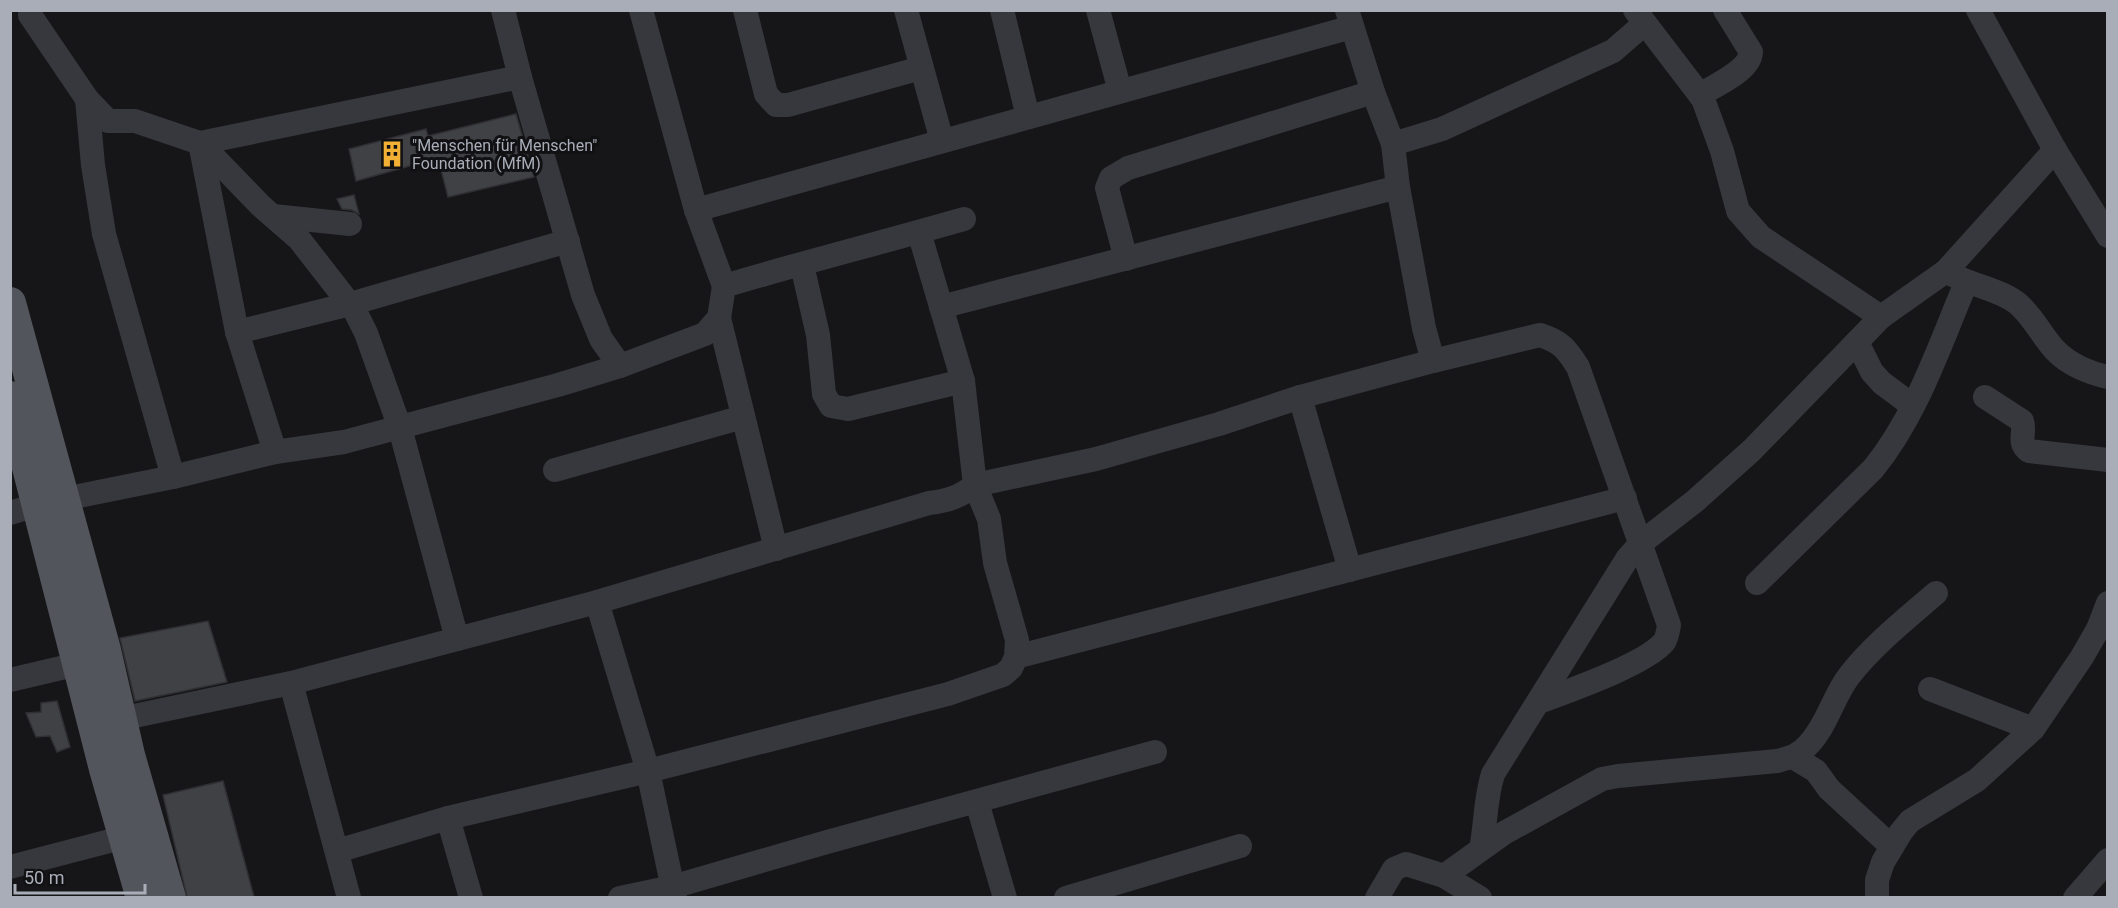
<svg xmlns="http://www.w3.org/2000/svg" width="2118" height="908" font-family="Roboto,sans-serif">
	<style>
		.building { fill: #404145; stroke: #303034; stroke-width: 1.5 }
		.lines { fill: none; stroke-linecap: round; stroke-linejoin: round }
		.minor { stroke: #37383d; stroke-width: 24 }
		.major { stroke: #53555c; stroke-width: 32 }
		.labels { text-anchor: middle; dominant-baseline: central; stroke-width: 6; stroke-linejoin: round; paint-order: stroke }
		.poi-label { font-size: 16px; fill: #a8adb8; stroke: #111113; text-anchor: start }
	</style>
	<rect width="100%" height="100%" fill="#161618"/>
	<!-- building -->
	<g class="building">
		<path d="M516,114L534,177L448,197L438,158L356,181L349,149L426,129L428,136Z"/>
		<path d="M354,195L359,214L352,210L342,209L337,199Z"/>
		<path d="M208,621L227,682L135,701L120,638Z"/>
		<path d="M57,701L70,747L57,752L50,736L36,737L26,713L41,712V703Z"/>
		<path d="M223,781L254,897H187L163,795Z"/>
	</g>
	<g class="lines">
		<!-- minor -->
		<g class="minor">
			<path d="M503,10L520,77L583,295L601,339L620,366"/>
			<path d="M641,10L696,210L724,286"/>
			<path d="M745,10L766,94L776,105H788L921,68"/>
			<path d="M906,10L942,141"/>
			<path d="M1002,10L1028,117"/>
			<path d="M1098,10L1120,91"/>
			<path d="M1347,10L1373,92L1393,144"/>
			<path d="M1635,10L1703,99L1722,151L1738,211L1761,237L1881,317"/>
			<path d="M1978,10L2055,150L2108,236"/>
			<path d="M30,15L87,99L108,121H135L200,143L261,206L299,239L355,311L366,333L400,428L457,639"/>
			<path d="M1700,95C1715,85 1750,71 1751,52L1725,10"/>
			<path d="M87,99L93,165L104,234L173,477"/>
			<path d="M696,210L1352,27"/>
			<path d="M273,216L350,224"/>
			<path d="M1126,259L1107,188L1111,178L1128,168L1373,92"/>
			<path d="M802,265L818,335L824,394L831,406L848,409L963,381"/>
			<path d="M1953,275C1973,286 1999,289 2017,303C2033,316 2041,335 2055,350C2068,364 2089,373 2108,377"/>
			<path d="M941,307L1398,187"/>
			<path d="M719,318L776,549"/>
			<path d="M237,332L350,304L568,241"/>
			<path d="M1857,342L1872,372L1882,383L1913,406"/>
			<path d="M1433,361L1424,328L1398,187L1393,144L1442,129L1613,51L1644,24"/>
			<path d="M1300,397L1350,570"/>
			<path d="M1985,397L2022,421C2026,433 2017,443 2029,451L2108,460"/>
			<path d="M275,452L237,332L200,143L520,77"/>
			<path d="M555,470L743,417"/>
			<path d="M10,513L39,504L173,477L275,452L344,442L558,385L620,366L705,334L719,318L724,286C804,262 884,242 964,219"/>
			<path d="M1757,583L1873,469C1917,415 1939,346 1966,283"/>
			<path d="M597,602L648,771L675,898"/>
			<path d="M1016,657L1625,498"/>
			<path d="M10,680L78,664"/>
			<path d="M291,683L349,898"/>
			<path d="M1930,689L2033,729"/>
			<path d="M120,719L291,683L597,602L929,503C947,501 960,497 975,485L1096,459L1219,424L1300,397L1433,361L1540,335C1561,342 1566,348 1578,367L1669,625C1668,631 1667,638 1664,642C1646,664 1568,691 1539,702"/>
			<path d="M1793,757L1816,771L1829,789L1891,846"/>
			<path d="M977,802L1005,898"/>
			<path d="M448,818L471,898"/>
			<path d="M1481,849C1486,824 1485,799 1493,774L1627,559L1641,543L1695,501L1752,450L1881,317L1946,271L2055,150"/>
			<path d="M337,851L448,818L648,771L948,694L1003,675L1011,668L1016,657L1017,640L995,563L989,519L975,485L963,381L919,232"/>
			<path d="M10,867L125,837"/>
			<path d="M1444,876L1504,833L1602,779L1618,776L1777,761C1790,758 1800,755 1809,744C1827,725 1833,697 1849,676C1873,645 1906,619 1936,593"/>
			<path d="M620,898L672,887L827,842L1155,752"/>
			<path d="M1066,898L1240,846"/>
			<path d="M1377,898L1394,869L1406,864L1444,876L1480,898"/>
			<path d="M1877,898V880L1883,862L1901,832L1910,821L1977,780L2033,729L2082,657L2098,629L2108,603"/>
			<path d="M2075,898L2108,860"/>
		</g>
		<!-- major -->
		<g class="major">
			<path d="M10,303L105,650L129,755L170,898"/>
			<path d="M10,397L105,769L142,898"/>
		</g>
	</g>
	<!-- icons -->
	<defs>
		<g id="building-bare" transform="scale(2.07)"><path d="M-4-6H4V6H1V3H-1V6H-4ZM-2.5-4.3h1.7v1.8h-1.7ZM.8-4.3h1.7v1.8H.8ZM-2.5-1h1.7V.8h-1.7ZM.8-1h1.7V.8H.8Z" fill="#f2b134" stroke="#111113" stroke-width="2.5" paint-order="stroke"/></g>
	</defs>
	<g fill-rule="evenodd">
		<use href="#building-bare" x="392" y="154"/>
	</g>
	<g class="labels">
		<!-- poi labels -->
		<g class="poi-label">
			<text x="412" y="145">"Menschen für Menschen"<tspan x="412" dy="18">Foundation (MfM)</tspan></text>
		</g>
	</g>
	<!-- border -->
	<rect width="2118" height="908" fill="none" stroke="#a8adb8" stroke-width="24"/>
	<!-- scale -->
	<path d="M15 884v9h130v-9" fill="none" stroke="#a8adb8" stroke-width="3"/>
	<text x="24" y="884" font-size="18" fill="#a8adb8" stroke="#111113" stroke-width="4.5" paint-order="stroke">50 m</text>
</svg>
